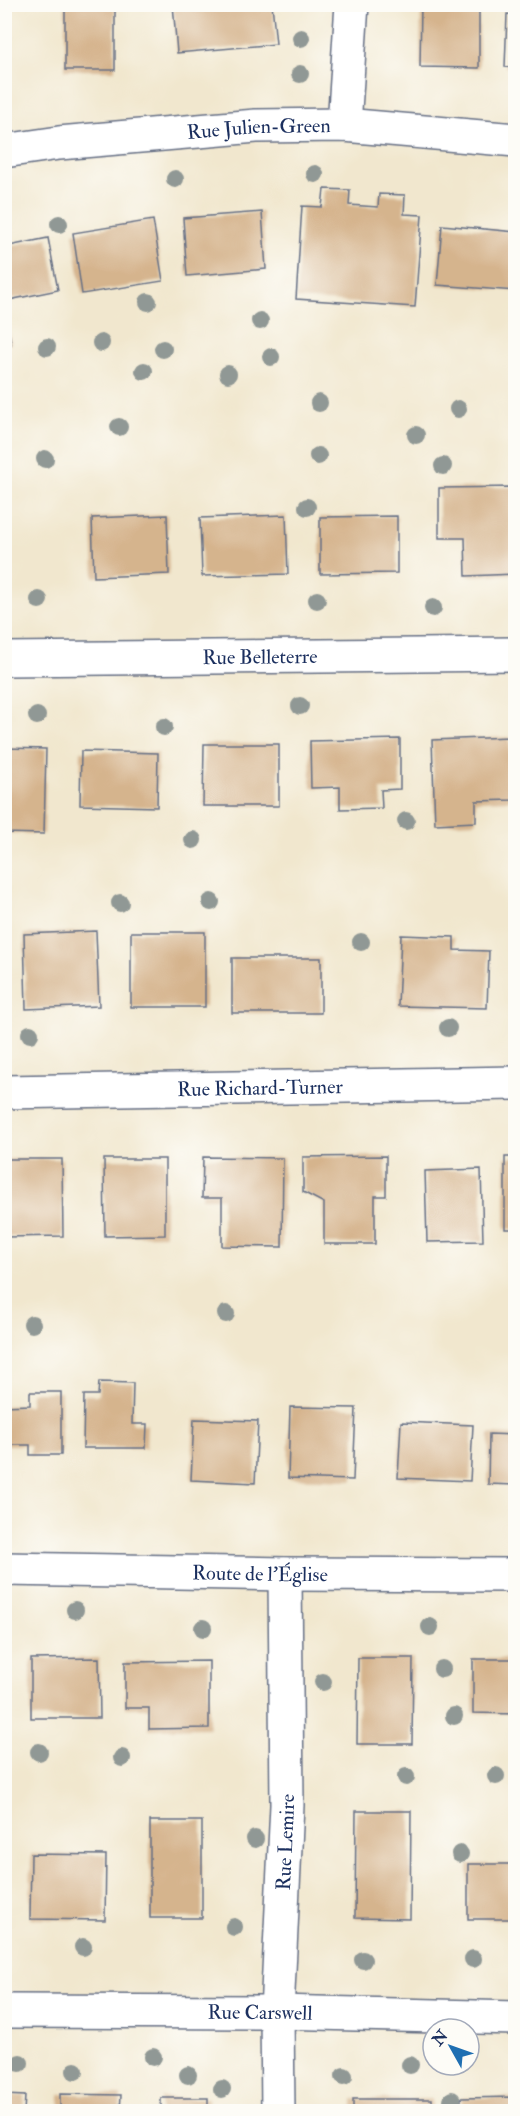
<svg xmlns="http://www.w3.org/2000/svg" width="520" height="2116" font-family="'IM FELL Double Pica',serif">
	<style>
		.building { fill: #d5b48d }
		.lines { fill: none; stroke-linecap: round; stroke-linejoin: round }
		.minor-casing { stroke: #666f85; stroke-width: 36 }
		.tertiary-casing { stroke: #666f85; stroke-width: 36 }
		.minor { stroke: #fff; stroke-width: 33 }
		.tertiary { stroke: #fff; stroke-width: 33 }
		.tree { fill: #909895 }
		.labels { text-anchor: middle; dominant-baseline: central; stroke-width: 4.5; stroke-linejoin: round; paint-order: stroke }
		.street-label { font-size: 20px; fill: #1b2f5e; stroke: #fdfcf7 }
	</style>
	<rect width="100%" height="100%" fill="#fdfcf7"/>
	<filter id="ink" filterUnits="userSpaceOnUse"><feTurbulence type="fractalNoise" baseFrequency=".0167" numOctaves="2"/><feDisplacementMap in="SourceGraphic" scale="12" xChannelSelector="R" yChannelSelector="G"/><feConvolveMatrix kernelMatrix="1 2 1 2 8 2 1 2 1" color-interpolation-filters="sRGB"/></filter>
	<filter id="wash" filterUnits="userSpaceOnUse"><feTurbulence type="fractalNoise" baseFrequency=".008" numOctaves="4" result="noise"/><feDisplacementMap in="SourceGraphic" scale="24" xChannelSelector="R" yChannelSelector="G"/><feGaussianBlur stdDeviation="1.35" result="paint"/><feColorMatrix in="noise" values="0 0 0 0 0 0 0 0 0 0 0 0 0 0 0 0 0 1.4 0 .05"/><feComposite in="paint" operator="in"/></filter>
	<g filter="url(#wash)">
		<rect width="100%" height="100%" fill="#f1e7ce"/>
		<g id="blocks">
			<!-- building -->
			<g class="building">
				<rect x="65" y="4" width="50" height="66"/>
				<path d="M173,4H272L276,44L177,53Z"/>
				<path d="M421,5L479,6V68L420,67Z"/>
				<path d="M507,14L516,15V68L505,67Z"/>
				<path d="M324,189L350,190L349,205L378,207L379,194L405,195L404,214L422,215L415,307L296,299L302,206L322,207Z"/>
				<path d="M262,212L266,269L187,276L183,218Z"/>
				<path d="M153,220L163,281L82,294L73,233Z"/>
				<path d="M442,225L516,232V291L437,285Z"/>
				<path d="M48,238L58,290L4,301V247Z"/>
				<path d="M6,315L11,344L4,345V316Z"/>
				<path d="M515,487L516,574L466,576L465,538H439V488Z"/>
				<path d="M167,515L169,574L94,577L92,518Z"/>
				<path d="M286,515L288,574L202,576L200,518Z"/>
				<path d="M397,516V573L320,574V517Z"/>
				<path d="M510,737L513,800L476,801V822L435,824L432,740Z"/>
				<path d="M400,739V789L381,790L382,808L340,809V787L311,788L310,741Z"/>
				<path d="M204,744H279V806H203Z"/>
				<path d="M4,748L46,749L44,834L4,833Z"/>
				<path d="M81,751L158,753L157,807L80,805Z"/>
				<path d="M96,931L99,1006L26,1009L24,934Z"/>
				<rect x="131" y="932" width="74" height="75"/>
				<path d="M401,935L454,937V950L489,951L487,1008L398,1006Z"/>
				<rect x="232" y="958" width="89" height="55"/>
				<path d="M386,1156V1196H375V1244H324V1203L303,1192V1157Z"/>
				<path d="M203,1157L283,1158L282,1247L222,1246V1198H202Z"/>
				<rect x="505" y="1157" width="11" height="72"/>
				<path d="M4,1159H62L63,1236L4,1237Z"/>
				<path d="M104,1159H165V1235L105,1236Z"/>
				<path d="M481,1169L483,1241L427,1242L425,1171Z"/>
				<path d="M99,1382L133,1383L132,1424H147L146,1448H83L84,1395H98Z"/>
				<path d="M30,1392H61V1455H30V1445H4V1406L30,1405Z"/>
				<path d="M290,1407L356,1408L353,1480L288,1478Z"/>
				<path d="M194,1419L258,1421L255,1483L191,1480Z"/>
				<path d="M401,1422L473,1425L470,1481L398,1478Z"/>
				<path d="M489,1434L516,1435V1485L488,1484Z"/>
				<rect x="4" y="1657" width="6" height="50"/>
				<path d="M99,1658L100,1718H31V1659Z"/>
				<path d="M358,1658H413L412,1744H357Z"/>
				<path d="M473,1659H516V1714L473,1713Z"/>
				<path d="M209,1661V1728L149,1729V1708H125V1662Z"/>
				<path d="M356,1811H411L410,1919L355,1918Z"/>
				<rect x="150" y="1821" width="52" height="97"/>
				<path d="M31,1854L106,1855L105,1920L30,1919Z"/>
				<rect x="468" y="1864" width="48" height="55"/>
				<path d="M60,2094L121,2095L120,2112H60Z"/>
				<path d="M4,2095L25,2096L24,2112H4Z"/>
				<path d="M516,2097V2112H461V2098Z"/>
				<rect x="161" y="2098" width="47" height="14"/>
				<rect x="353" y="2099" width="79" height="13"/>
			</g>
		</g>
	</g>
	<g filter="url(#ink)">
		<use href="#blocks" fill-opacity="0" stroke="#666f85" stroke-width="1.5"/>
		<g class="lines">
			<!-- minor casing -->
			<g class="minor-casing">
				<g id="minor">
					<path d="M344,125L352,4"/>
					<path id="s1" d="M4,151L59,143L256,126L344,125L516,140"/>
					<path id="s2" d="M4,659L516,654"/>
					<path id="s3" d="M4,1092L516,1083"/>
					<path id="s4" d="M4,2011L277,2012L516,2018"/>
					<path id="s5" d="M278,2112L277,2012L287,1805L285,1574"/>
				</g>
			</g>
			<!-- tertiary casing -->
			<g class="tertiary-casing">
				<g id="tertiary">
					<path id="s6" d="M4,1569L285,1574L516,1575"/>
				</g>
			</g>
			<!-- minor -->
			<use href="#minor" class="minor"/>
			<!-- tertiary -->
			<use href="#tertiary" class="tertiary"/>
		</g>
		<!-- trees -->
		<g class="tree">
			<circle cx="301" cy="38" r="9"/>
			<circle cx="300" cy="74" r="9"/>
			<circle cx="315" cy="174" r="9"/>
			<circle cx="175" cy="179" r="9"/>
			<circle cx="59" cy="224" r="9"/>
			<circle cx="148" cy="302" r="9"/>
			<circle cx="260" cy="321" r="9"/>
			<circle cx="101" cy="343" r="9"/>
			<circle cx="47" cy="347" r="9"/>
			<circle cx="163" cy="349" r="9"/>
			<circle cx="271" cy="357" r="9"/>
			<circle cx="144" cy="371" r="9"/>
			<circle cx="228" cy="374" r="9"/>
			<circle cx="319" cy="403" r="9"/>
			<circle cx="458" cy="409" r="9"/>
			<circle cx="119" cy="427" r="9"/>
			<circle cx="416" cy="435" r="9"/>
			<circle cx="318" cy="456" r="9"/>
			<circle cx="45" cy="459" r="9"/>
			<circle cx="443" cy="466" r="9"/>
			<circle cx="307" cy="507" r="9"/>
			<circle cx="39" cy="600" r="9"/>
			<circle cx="317" cy="600" r="9"/>
			<circle cx="433" cy="608" r="9"/>
			<circle cx="300" cy="706" r="9"/>
			<circle cx="37" cy="716" r="9"/>
			<circle cx="164" cy="727" r="9"/>
			<circle cx="406" cy="821" r="9"/>
			<circle cx="193" cy="840" r="9"/>
			<circle cx="211" cy="902" r="9"/>
			<circle cx="120" cy="903" r="9"/>
			<circle cx="361" cy="942" r="9"/>
			<circle cx="448" cy="1028" r="9"/>
			<circle cx="30" cy="1034" r="9"/>
			<circle cx="226" cy="1314" r="9"/>
			<circle cx="32" cy="1324" r="9"/>
			<circle cx="75" cy="1610" r="9"/>
			<circle cx="430" cy="1627" r="9"/>
			<circle cx="203" cy="1628" r="9"/>
			<circle cx="442" cy="1669" r="9"/>
			<circle cx="323" cy="1682" r="9"/>
			<circle cx="454" cy="1716" r="9"/>
			<circle cx="39" cy="1752" r="9"/>
			<circle cx="122" cy="1758" r="9"/>
			<circle cx="496" cy="1776" r="9"/>
			<circle cx="406" cy="1777" r="9"/>
			<circle cx="255" cy="1839" r="9"/>
			<circle cx="460" cy="1854" r="9"/>
			<circle cx="234" cy="1927" r="9"/>
			<circle cx="83" cy="1947" r="9"/>
			<circle cx="473" cy="1959" r="9"/>
			<circle cx="363" cy="1960" r="9"/>
			<circle cx="153" cy="2057" r="9"/>
			<circle cx="20" cy="2063" r="9"/>
			<circle cx="410" cy="2065" r="9"/>
			<circle cx="75" cy="2071" r="9"/>
			<circle cx="188" cy="2075" r="9"/>
			<circle cx="344" cy="2076" r="9"/>
			<circle cx="222" cy="2089" r="9"/>
			<circle cx="452" cy="2100" r="9"/>
		</g>
	</g>
	<g class="labels">
		<!-- street labels -->
		<g class="street-label">
			<text stroke="none"><textPath href="#s1" startOffset="256">Rue Julien-Green</textPath></text>
			<text stroke="none"><textPath href="#s2" startOffset="256">Rue Belleterre</textPath></text>
			<text stroke="none"><textPath href="#s3" startOffset="256">Rue Richard-Turner</textPath></text>
			<text stroke="none"><textPath href="#s6" startOffset="256">Route de l'Église</textPath></text>
			<text stroke="none"><textPath href="#s5" startOffset="270">Rue Lemire</textPath></text>
			<text stroke="none"><textPath href="#s4" startOffset="256">Rue Carswell</textPath></text>
		</g>
	</g>
	<!-- margin -->
	<rect width="520" height="2116" fill="none" stroke="#fdfcf7" stroke-width="24"/>
	<!-- north arrow -->
	<g transform="translate(451 2047) rotate(310)"><circle r="28" fill="#fdfcf7" stroke="#a3aaba" stroke-width="1.5"/>
	<path d="M0-4.5L10 22L0 15L-10 22Z" fill="#1f6fb2"/>
	<text y="-9" font-size="16" font-weight="bold" text-anchor="middle" fill="#1b2f5e">N</text>
	</g>
</svg>
